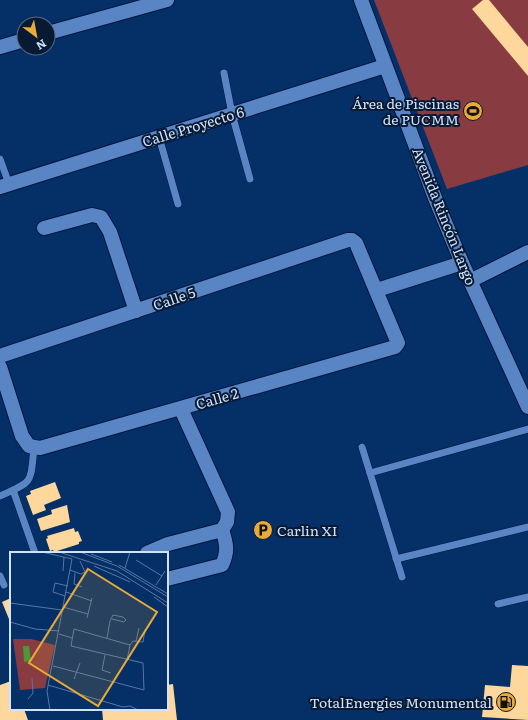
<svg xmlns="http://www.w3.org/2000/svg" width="528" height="720" font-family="Literata,serif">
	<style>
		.green { fill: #883c41 }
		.building { fill: #fdd79b }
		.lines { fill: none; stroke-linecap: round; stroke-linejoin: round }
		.service-casing { stroke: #001640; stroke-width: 8 }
		.minor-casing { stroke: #001640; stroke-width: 16 }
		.service { stroke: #5a85c5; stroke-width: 7 }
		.minor { stroke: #5a85c5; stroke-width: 14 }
		.labels { text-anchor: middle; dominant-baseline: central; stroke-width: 4; stroke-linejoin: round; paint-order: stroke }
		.poi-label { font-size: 14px; fill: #d0e3ff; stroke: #081932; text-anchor: end }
		.street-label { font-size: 14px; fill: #d0e3ff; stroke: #081932 }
		.inset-road { fill: none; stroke: #5677a4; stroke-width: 1 }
		.view { fill: #e9ab38; fill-opacity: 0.15; stroke: #e9ab38; stroke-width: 2 }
		.inset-edge { fill: none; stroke: #d0e3ff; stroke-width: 2 }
	</style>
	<rect width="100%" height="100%" fill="#052f67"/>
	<!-- green -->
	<path class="green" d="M374,0H528V165L447,189Z"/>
	<!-- building -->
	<g class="building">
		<path d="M483,0H489L528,47V76L472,9Z"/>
		<path d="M55,482L61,498L44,505L46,510L33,515L26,496L31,494L30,491Z"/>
		<path d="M67,505L70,522L41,531L37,519L52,514L51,510Z"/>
		<path d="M74,528L75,532L78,531L82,541L79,542V544L54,552L53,550L50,551L46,539L48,538L47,536Z"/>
		<path d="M11,598V624L2,602Z"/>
		<path d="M512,665L528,666V720L482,717L485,685L510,687Z"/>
		<path d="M11,681V709H24L28,720H0V685Z"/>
		<path d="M173,684L177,720H103L102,709H167V685Z"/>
	</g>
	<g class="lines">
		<!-- service casing -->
		<g class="service-casing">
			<g id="service">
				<path d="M224,73L232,114L250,179"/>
				<path d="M159,137L178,204"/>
				<path d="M0,159L9,184"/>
				<path d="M362,447L402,577"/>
				<path d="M370,473L528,429"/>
				<path d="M13,490L35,553"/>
				<path d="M0,496C34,481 30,484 34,448"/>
				<path d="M396,559L528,527"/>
				<path d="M0,576L4,585"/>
				<path d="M498,604L528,597"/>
			</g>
		</g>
		<!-- minor casing -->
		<g class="minor-casing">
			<g id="minor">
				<path d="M361,0L435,198L462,263L528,407"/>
				<path d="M48,33L167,0"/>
				<path d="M0,47L24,40"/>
				<path d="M0,187L385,66"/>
				<path d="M44,228L92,215L101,217L110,232L136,311"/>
				<path d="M470,281L528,252"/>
				<path d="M377,290L462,263"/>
				<path d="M0,356L348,240H352L356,243L398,343L395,347L40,448L29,446L22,436L0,367"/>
				<path d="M181,409L228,512L227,522L222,530"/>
				<path d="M147,553L168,544L222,530"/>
				<path d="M167,579L222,565C228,552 227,544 222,530"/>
			</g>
		</g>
		<!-- service -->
		<use href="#service" class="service"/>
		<!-- minor -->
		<use href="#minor" class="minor"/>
	</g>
	<!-- icons -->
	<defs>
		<g id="stadium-disc" transform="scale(1)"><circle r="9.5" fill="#e9ab38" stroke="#081932"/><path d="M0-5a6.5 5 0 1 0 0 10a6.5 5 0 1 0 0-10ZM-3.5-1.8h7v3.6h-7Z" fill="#111"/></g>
		<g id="parking-disc" transform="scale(1)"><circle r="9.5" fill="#e9ab38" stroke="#081932"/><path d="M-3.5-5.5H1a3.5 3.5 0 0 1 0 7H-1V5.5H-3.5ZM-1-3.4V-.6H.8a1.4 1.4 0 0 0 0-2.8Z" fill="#111"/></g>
		<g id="fuel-disc" transform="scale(1)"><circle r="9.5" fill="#e9ab38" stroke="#081932"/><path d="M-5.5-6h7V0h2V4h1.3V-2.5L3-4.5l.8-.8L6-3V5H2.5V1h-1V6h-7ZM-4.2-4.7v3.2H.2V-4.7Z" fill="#111"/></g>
	</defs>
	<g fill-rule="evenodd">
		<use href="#stadium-disc" x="473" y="111"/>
		<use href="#parking-disc" x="263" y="530"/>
		<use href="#fuel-disc" x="506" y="702"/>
	</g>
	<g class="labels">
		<!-- poi labels -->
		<g class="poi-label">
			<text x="459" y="103">Área de Piscinas<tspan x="459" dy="16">de PUCMM</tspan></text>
			<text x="277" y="530" text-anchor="start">Carlin XI</text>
			<text x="492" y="702">TotalEnergies Monumental</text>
		</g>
		<!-- street labels -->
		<g class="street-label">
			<text transform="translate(193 126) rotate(-17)">Calle Proyecto 6</text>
			<text transform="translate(445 216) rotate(68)">Avenida Rincón Largo</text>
			<text transform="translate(174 298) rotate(-19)">Calle 5</text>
			<text transform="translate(217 398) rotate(-16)">Calle 2</text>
		</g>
	</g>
	<!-- overview -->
	<g transform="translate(10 552)">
		<rect width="158" height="158" fill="#052f67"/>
		<path d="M3,87H21L45,93L35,136L10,138Z" fill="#883c41"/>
		<path d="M13,94H19L21,109L14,110Z" fill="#4f9733"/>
		<path class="inset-road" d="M32,0L62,7M49,0L107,19L158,51M70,0L107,14L158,45M81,2L102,10M126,8L152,24M109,13L158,42M84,14L120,30M115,16L120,0M60,18L71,22L75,20L70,9M53,19L54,5M65,21L64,32L72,35M146,33L155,19M56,40L82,49M55,44L43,40L45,31L58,34M144,45L158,55M0,51L52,58M53,55L78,62M77,66L82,46M0,70L25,77L49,79M49,82L62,86M97,86L100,69L103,63L113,65L116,68L114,70L102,67M126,89L129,76M95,103L92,118L101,121M117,108L120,93L123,89L133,90L135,78M43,114L134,138L133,111L61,94L64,77L120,93M64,127L70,111M38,133L113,155M18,147L23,141L22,126M113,155L120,154L128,158M40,158L37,139L62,7"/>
		<path class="view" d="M78,17L147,60L88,154L19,111Z"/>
		<rect width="158" height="158" class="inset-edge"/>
	</g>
	<!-- north arrow -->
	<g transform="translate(36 36) rotate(148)"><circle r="19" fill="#081932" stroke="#586a84"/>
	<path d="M0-3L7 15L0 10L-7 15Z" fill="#e9ab38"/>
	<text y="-6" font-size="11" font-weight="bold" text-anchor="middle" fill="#d0e3ff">N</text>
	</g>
</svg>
